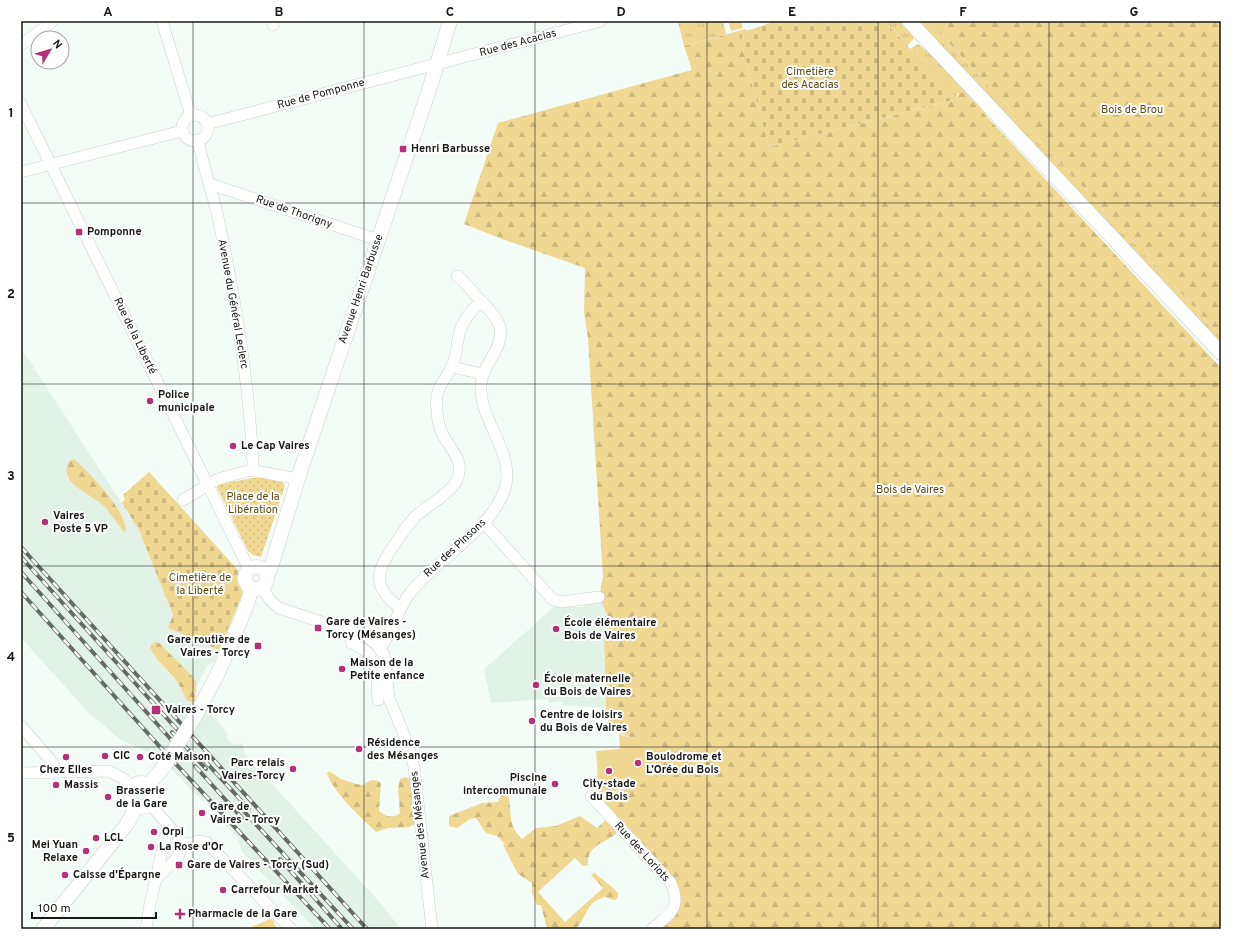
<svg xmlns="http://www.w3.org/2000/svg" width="1242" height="950" font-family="Overpass,sans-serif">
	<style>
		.built { fill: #e2f2e7 }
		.grass { fill: url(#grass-tufts) }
		.forest { fill: url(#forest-firs) }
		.cemetery { fill: url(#cemetery-stones) }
		.park { fill: url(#park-dots) }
		.pitch { fill: #f0d792 }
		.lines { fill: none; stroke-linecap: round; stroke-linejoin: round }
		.minor-casing { stroke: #cad2cc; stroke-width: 12 }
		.major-casing { stroke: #cad2cc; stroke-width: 15 }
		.minor { stroke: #fff; stroke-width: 11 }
		.major { stroke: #fff; stroke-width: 14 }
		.rail-casing { stroke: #656a66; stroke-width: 4 }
		.rail { stroke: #fff; stroke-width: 2.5; stroke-dasharray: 8; stroke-linecap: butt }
		.major-bridge-casing { stroke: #cad2cc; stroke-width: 15; stroke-linecap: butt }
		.major-bridge { stroke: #fff; stroke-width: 14 }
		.grid { fill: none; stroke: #161816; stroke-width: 1; stroke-opacity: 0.55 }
		.poi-dot { fill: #b43178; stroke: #fff; stroke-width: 1.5 }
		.labels { text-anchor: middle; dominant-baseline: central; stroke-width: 4; stroke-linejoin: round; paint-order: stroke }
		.street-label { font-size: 11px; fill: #161816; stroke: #fff }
		.park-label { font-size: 11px; fill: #5d4a0c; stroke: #fff }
		.poi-label { font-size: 11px; font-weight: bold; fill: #161816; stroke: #fff; text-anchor: start }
		.neatline { fill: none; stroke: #161816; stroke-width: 1.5 }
		.grid-label { font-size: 13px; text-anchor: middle; font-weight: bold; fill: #161816 }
	</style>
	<defs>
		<pattern id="grass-tufts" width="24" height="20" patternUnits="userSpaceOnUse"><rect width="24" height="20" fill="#f0d792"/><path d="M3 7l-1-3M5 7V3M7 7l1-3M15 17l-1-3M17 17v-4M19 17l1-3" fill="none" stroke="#cdb87d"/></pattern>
		<pattern id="forest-firs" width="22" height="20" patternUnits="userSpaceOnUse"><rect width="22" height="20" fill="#f0d792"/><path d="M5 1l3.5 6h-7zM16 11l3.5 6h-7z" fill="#cdb87d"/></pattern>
		<pattern id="cemetery-stones" width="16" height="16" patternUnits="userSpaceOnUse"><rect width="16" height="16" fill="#f0d792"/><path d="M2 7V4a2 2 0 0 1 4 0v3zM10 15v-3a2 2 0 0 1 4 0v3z" fill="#cdb87d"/></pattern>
		<pattern id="park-dots" width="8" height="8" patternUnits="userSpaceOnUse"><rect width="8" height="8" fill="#f0d792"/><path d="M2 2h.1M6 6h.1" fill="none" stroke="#cdb87d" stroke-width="1.8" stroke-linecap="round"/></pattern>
	</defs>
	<rect width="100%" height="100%" fill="#f3fcf6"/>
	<!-- built -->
	<g class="built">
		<path d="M21,348L139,530L173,615L168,628L219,650L214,661L207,666L197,686L195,705L209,710L228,734L227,738L233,745L242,743L245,754L383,906L401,929H315L242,852L238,838L214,814L216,812L205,801L203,802L162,759L120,739L89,713L21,638Z"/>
		<path d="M602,602L614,627L604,631L606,708L563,705L562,701L549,703L548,699L491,703L484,669L555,606L584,607V603Z"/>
	</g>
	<!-- grass -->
	<g class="grass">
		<path d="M678,21H723L726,34L684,46Z"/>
		<path d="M728,21H741L743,28L731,31Z"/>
		<path d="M884,21H901L914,38L907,46Z"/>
		<path d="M917,21H929L1221,336V346Z"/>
		<path d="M918,44L941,63L974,97L988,117L965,93H957V99L910,49Z"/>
	</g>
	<!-- forest -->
	<g class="forest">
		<path d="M929,21H1221V336Z"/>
		<path d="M738,31L769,147L954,100L957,99L959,92L965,93L1221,368V929H662L676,914L675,882L641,841L601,800L599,793L622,791L640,740L610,730L606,708L604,631L613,627L599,597L603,577L588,338L584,312L585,268L502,239L464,224L498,123L692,70L684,46Z"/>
		<path d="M74,459C90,473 126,510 126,532L123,531C117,523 111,514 104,506C91,493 56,484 70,460Z"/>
		<path d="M155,642L159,643L192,676L196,682L195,702L187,701C183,692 179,684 173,676C165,666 153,658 150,646Z"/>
		<path d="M329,771L341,779L356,784L364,785C370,780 374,778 381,783L379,811C386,817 393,819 400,813L398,788L400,779L405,777L410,779L417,786V823L409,827L388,828L376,832C361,817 333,793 327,773Z"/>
		<path d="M506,794L508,795C513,813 506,823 522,839L536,828L556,826L580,816L597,828L607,819L616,829V834C603,844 587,845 588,865L583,866L575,858L538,892L565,922L603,888L591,875L594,872C602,880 610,884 618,893L617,899L614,900L605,897C583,903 589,917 575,929H547L541,905H537L532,893V883L518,874L503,845L505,844L497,836L486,833L476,818L470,819L457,828L449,826V816L482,803L498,802L500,797Z"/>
	</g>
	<!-- cemetery -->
	<g class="cemetery">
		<path d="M776,21H884L957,99L769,147L738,31L745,29L747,31C757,28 766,24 776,21Z"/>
		<path d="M149,472L238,570L237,581L243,593L219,650L168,628L173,615L139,530L122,503L125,499L123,495Z"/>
	</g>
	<!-- park -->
	<path class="park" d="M253,478C262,478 280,476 285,486L261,557L253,555L248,551L217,487L220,484Z"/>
	<!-- pitch -->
	<g class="pitch">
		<path d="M619,734C625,737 634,737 640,740C655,748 659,764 655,779C636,787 620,791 599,793L596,751L620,749Z"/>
		<path d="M272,918L277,929H247Z"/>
	</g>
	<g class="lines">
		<!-- minor casing -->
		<g class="minor-casing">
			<g id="minor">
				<path d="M162,21L191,116"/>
				<path d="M273,25V21"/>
				<path d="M21,45L53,21"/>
				<path d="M21,104L249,569"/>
				<circle cx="195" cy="128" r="13"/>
				<path d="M207,124L601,21"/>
				<path d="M198,140C203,165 211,189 217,213C235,296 249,380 253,465L251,470"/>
				<path d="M21,172L182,131"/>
				<path d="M210,184L378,240"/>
				<path d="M452,367L483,374"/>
				<path d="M183,500L218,479L251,470L298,479"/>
				<path d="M484,523L552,599L561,602L599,597"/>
				<path d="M262,587L270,600L279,608L367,637L376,644L384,655L389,698L407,742L414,766L432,929"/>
				<path d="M400,608C371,586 376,572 394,545C401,535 407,525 416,516C427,506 451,493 457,480C466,459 448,448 441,431C439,425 437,417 437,410C434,388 444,383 452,366C458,355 456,342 460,331C463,320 473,309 481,301"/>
				<path d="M354,633L351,643C381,654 376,673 378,700"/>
				<path d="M380,648C393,632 397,610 410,593C436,559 506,521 507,476C507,444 479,417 481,384C482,374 486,367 491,359C509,331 500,320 479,299C470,290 468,283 457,276"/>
				<path d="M21,726L53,763L54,772"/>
				<path d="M21,773L109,771L124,779L132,787"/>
				<path d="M591,796L671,883C682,909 670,913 652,929"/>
				<path d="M149,803L177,835L183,845L178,857L157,878"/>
				<path d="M183,845L198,841L206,842L291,929"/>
				<path d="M146,929L150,904L168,825"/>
			</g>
		</g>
		<!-- major casing -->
		<g class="major-casing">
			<g id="major">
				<path d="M909,21L1221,353"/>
				<circle cx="256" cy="578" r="11"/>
				<path d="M267,576L271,567L302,466L430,87L450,21"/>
				<path d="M198,711L219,671L246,607L252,588"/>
				<circle cx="141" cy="795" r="12"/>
				<path d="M148,786L165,765"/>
				<path d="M43,929L127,824L137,806"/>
			</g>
		</g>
		<!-- minor -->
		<use href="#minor" class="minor"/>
		<!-- major -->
		<use href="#major" class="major"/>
		<!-- rail casing -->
		<g class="rail-casing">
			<g id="rail">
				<path d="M21,547L367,929"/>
				<path d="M21,557L182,735"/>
				<path d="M21,572L175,744"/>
				<path d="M21,592L161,748L330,929"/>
				<path d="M172,732L206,769"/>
				<path d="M204,760L249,809"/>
				<path d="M195,766L242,818"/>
				<path d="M239,806L353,929"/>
				<path d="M280,859L342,929"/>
			</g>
		</g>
		<!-- rail -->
		<use href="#rail" class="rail"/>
		<!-- major-bridge casing -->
		<g class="major-bridge-casing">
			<path id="major-bridge" d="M165,765L198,711"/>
		</g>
		<!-- major-bridge -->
		<use href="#major-bridge" class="major-bridge"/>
	</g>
	<!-- grid -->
	<path class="grid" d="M193,21V929M364,21V929M535,21V929M707,21V929M878,21V929M1049,21V929M21,203H1221M21,384H1221M21,566H1221M21,747H1221"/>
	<!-- markers -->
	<g class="poi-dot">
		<rect x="399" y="145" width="8" height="8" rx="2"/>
		<rect x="75" y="228" width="8" height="8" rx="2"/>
		<circle cx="150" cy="401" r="4"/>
		<circle cx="233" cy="446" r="4"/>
		<circle cx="45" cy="522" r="4"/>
		<rect x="314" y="624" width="8" height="8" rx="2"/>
		<circle cx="556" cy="629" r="4"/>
		<rect x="254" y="642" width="8" height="8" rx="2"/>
		<circle cx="342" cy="669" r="4"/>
		<circle cx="536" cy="685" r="4"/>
		<rect x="151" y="705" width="10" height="10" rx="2"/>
		<circle cx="532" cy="721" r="4"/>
		<circle cx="359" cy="749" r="4"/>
		<circle cx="105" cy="756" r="4"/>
		<circle cx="66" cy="757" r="4"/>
		<circle cx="140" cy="757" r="4"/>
		<circle cx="638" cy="763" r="4"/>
		<circle cx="293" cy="769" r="4"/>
		<circle cx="609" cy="771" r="4"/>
		<circle cx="555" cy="784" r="4"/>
		<circle cx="56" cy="785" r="4"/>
		<circle cx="108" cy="797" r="4"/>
		<circle cx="202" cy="813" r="4"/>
		<circle cx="154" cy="832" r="4"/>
		<circle cx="96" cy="838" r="4"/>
		<circle cx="151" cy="847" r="4"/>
		<circle cx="86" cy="851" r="4"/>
		<rect x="175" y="861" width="8" height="8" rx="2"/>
		<circle cx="65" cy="875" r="4"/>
		<circle cx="223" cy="890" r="4"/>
		<path d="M178 908h4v4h4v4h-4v4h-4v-4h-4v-4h4z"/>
	</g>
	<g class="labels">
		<!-- street labels -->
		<g class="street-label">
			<text transform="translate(518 43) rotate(-15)">Rue des Acacias</text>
			<text transform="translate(321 94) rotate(-15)">Rue de Pomponne</text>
			<text transform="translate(294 212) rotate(19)">Rue de Thorigny</text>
			<text transform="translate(361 289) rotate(-71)">Avenue Henri Barbusse</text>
			<text transform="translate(233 304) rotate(80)">Avenue du Général Leclerc</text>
			<text transform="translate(135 336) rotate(64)">Rue de la Liberté</text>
			<text transform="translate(455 548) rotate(-43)">Rue des Pinsons</text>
			<text transform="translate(420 825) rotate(-96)">Avenue des Mésanges</text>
			<text transform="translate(642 852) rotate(48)">Rue des Loriots</text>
		</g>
		<!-- park labels -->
		<g class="park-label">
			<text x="810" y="72">Cimetière<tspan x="810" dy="13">des Acacias</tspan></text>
			<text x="1132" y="110">Bois de Brou</text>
			<text x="910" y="490">Bois de Vaires</text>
			<text x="253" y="497">Place de la<tspan x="253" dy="13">Libération</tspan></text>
			<text x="200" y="578">Cimetière de<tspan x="200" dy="13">la Liberté</tspan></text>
		</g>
		<!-- poi labels -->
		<g class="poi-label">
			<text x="411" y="149">Henri Barbusse</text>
			<text x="87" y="232">Pomponne</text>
			<text x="158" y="395">Police<tspan x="158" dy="13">municipale</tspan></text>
			<text x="241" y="446">Le Cap Vaires</text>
			<text x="53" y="516">Vaires<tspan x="53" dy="13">Poste 5 VP</tspan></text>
			<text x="326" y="622">Gare de Vaires -<tspan x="326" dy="13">Torcy (Mésanges)</tspan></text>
			<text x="564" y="623">École élémentaire<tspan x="564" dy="13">Bois de Vaires</tspan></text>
			<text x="250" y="640" text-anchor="end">Gare routière de<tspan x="250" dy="13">Vaires - Torcy</tspan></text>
			<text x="350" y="663">Maison de la<tspan x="350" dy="13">Petite enfance</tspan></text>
			<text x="544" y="679">École maternelle<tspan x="544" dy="13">du Bois de Vaires</tspan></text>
			<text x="165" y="710">Vaires - Torcy</text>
			<text x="540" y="715">Centre de loisirs<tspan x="540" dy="13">du Bois de Vaires</tspan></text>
			<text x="367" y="743">Résidence<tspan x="367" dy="13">des Mésanges</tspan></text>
			<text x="113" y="756">CIC</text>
			<text x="148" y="757">Coté Maison</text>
			<text x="646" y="757">Boulodrome et<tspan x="646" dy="13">L’Orée du Bois</tspan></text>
			<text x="285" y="763" text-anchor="end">Parc relais<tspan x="285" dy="13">Vaires-Torcy</tspan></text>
			<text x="66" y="770" text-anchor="middle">Chez Elles</text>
			<text x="547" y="778" text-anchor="end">Piscine<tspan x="547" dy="13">intercommunale</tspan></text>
			<text x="609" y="784" text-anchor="middle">City-stade<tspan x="609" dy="13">du Bois</tspan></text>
			<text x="64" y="785">Massis</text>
			<text x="116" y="791">Brasserie<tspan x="116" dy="13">de la Gare</tspan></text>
			<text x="210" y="807">Gare de<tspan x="210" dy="13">Vaires - Torcy</tspan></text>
			<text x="162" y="832">Orpi</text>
			<text x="104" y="838">LCL</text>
			<text x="78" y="845" text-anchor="end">Mei Yuan<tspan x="78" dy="13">Relaxe</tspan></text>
			<text x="159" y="847">La Rose d'Or</text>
			<text x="187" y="865">Gare de Vaires - Torcy (Sud)</text>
			<text x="73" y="875">Caisse d'Épargne</text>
			<text x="231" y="890">Carrefour Market</text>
			<text x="188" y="914">Pharmacie de la Gare</text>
		</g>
	</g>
	<!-- border -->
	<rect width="1242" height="950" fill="none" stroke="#ffffff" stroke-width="44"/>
	<!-- north arrow -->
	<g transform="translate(50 50) rotate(52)"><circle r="19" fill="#ffffff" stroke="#a2a3a2"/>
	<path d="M0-3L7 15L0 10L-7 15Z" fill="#b43178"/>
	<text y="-6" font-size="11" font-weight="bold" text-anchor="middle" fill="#161816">N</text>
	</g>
	<!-- scale -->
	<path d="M32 912v6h124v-6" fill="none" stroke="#161816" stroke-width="2"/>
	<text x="38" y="912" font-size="12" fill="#161816" stroke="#ffffff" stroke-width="3" paint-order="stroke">100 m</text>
	<rect x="22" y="22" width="1198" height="906" class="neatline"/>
	<g class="grid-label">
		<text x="108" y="16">A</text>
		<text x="279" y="16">B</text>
		<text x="450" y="16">C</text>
		<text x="621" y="16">D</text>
		<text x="792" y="16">E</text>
		<text x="963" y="16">F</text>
		<text x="1134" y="16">G</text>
		<text x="11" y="117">1</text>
		<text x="11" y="298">2</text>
		<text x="11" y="480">3</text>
		<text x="11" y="661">4</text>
		<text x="11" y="842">5</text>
	</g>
</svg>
